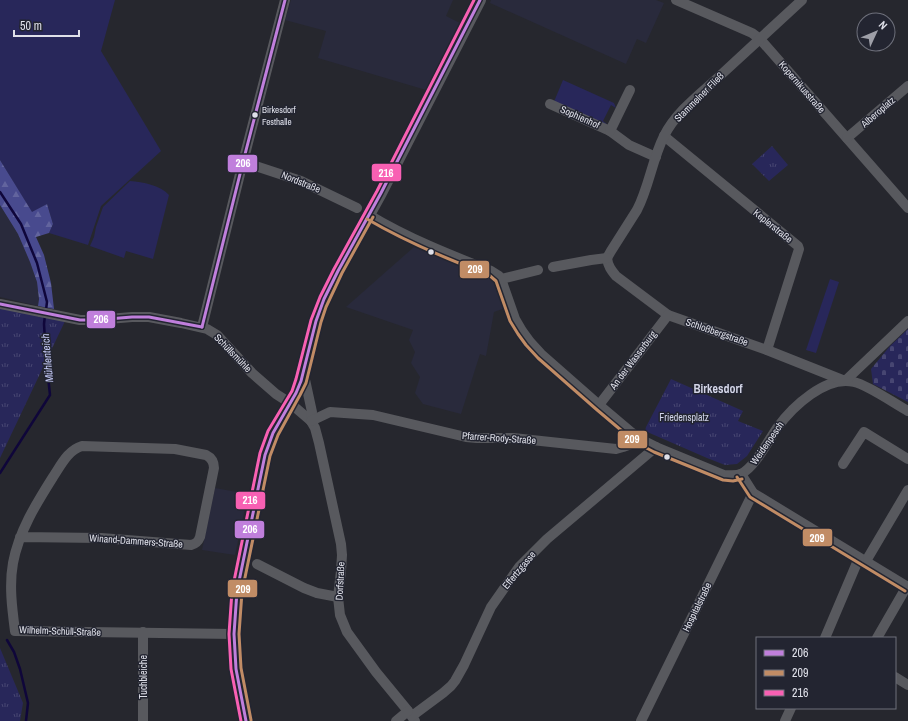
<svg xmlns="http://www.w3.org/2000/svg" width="908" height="721" font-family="'Archivo Narrow',sans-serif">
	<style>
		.built { fill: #292a3c }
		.grass { fill: #28275a }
		.forest { fill: url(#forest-firs) }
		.cemetery { fill: url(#cemetery-stones) }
		.park { fill: url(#park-tufts) }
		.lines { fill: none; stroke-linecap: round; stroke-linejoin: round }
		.stream { stroke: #0f063a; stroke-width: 2.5 }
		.minor { stroke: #58595e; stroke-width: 10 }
		.tertiary { stroke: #58595e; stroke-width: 12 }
		.bus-1-casing { stroke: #232531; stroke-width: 6 }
		.bus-2-casing { stroke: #232531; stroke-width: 6 }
		.bus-3-casing { stroke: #232531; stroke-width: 6 }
		.bus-1 { stroke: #c07fdc; stroke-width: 3 }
		.bus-2 { stroke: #c18c65; stroke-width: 3 }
		.bus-3 { stroke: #f860b3; stroke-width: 3 }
		.bus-dot { fill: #dfe0e9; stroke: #232531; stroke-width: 1.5 }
		.labels { text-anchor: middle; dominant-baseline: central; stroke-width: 3; stroke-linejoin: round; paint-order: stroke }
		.bus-label { font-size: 9px; fill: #dfe0e9; stroke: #232531; text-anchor: start }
		.street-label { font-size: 10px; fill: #dfe0e9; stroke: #232531 }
		.park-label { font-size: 10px; fill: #d2d5eb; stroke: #232531 }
		.water-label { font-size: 11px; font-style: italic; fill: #c6cbf7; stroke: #232531 }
		.quarter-label { font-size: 12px; font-weight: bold; fill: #d2d4e6; stroke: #232531 }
		.line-badge { stroke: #232531; stroke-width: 1.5 }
		.badge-label { font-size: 11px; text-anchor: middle; font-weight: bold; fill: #fff }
	</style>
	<defs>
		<pattern id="forest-firs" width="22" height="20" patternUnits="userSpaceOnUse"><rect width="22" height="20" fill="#484a8e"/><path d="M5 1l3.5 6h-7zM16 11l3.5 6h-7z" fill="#62649e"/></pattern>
		<pattern id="cemetery-stones" width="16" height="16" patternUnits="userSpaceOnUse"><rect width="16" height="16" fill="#28275a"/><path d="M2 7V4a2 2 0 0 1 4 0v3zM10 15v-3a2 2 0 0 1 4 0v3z" fill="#474672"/></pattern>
		<pattern id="park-tufts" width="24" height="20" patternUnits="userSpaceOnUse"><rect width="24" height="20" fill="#28275a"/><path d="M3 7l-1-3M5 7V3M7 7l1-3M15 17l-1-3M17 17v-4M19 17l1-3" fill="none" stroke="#474672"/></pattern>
	</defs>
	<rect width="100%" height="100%" fill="#26272e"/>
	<!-- built -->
	<g class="built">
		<path d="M291,0H453L446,16L460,23L426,90L318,58L326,31L285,20Z"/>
		<path d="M491,0H656L664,3L646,43L637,39L626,64L490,3Z"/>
		<path d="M0,205L18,234L30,262L37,282L39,297L38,306L0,297Z"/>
		<path d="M414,247L492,279L496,283L499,287L505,308L494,312L486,356L480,354L461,414L423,404L415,393L420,377L411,363L415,352L409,340L413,330L346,307Z"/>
		<path d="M215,488L248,494L235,555L202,550Z"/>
	</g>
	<!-- grass -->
	<g class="grass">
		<path d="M0,0H115L101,51L161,151L101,206L88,245L49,233L53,224L47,204L32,213L0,160Z"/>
		<path d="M563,80L614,103L616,108L611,105L603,121L608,125L553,104Z"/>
		<path d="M130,181C143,182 160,185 169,195L153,259L126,251L124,258L90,246L94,237L96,227L103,207Z"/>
		<path d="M830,279L839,282L816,353L806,350Z"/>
	</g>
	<!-- forest -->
	<path class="forest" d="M0,160L32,212L47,204L53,224L49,233L36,237L44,255L51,283L54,309L38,306L39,299L37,282L30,262L18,234L0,205Z"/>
	<!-- cemetery -->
	<path class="cemetery" d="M908,329V402L873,384L871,369L890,346Z"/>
	<!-- park -->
	<g class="park">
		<path d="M772,146L788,165L769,181L752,164Z"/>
		<path d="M0,306L66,319L0,458Z"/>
		<path d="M671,379L743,411L738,421L763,431L747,456L737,464L725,465L707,458L645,431L646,427Z"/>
		<path d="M0,648L23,703L20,721H0Z"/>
	</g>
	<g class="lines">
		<!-- stream -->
		<g class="stream">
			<path d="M0,192L21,224L37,263L47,302L46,310"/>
			<path d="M0,473L50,395L46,357L44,324L45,315"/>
			<path d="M7,640L14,652L20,669L28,703L26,721"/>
		</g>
		<!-- minor -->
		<g class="minor">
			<path d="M676,0L752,33L760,39L908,208"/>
			<path d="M550,104L610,131L629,145L656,157"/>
			<path d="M610,131L630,90"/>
			<path d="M664,136L798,246L799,249L767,350"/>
			<path d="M847,138L908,86"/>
			<path d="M243,162L301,181L357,208"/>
			<path d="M369,215C407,238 450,255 491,271L499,276L501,279L515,319L522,331L530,342L541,354L599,405L631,432L642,440L656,447L724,475C730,475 736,476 741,474C755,467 768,441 777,428C792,407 826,375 854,382C870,386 893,403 908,411"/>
			<path d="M607,258C608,266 611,270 616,276L668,315L767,350L845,381L908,321"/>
			<path d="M607,258L611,251L637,210C649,187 652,160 664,136C677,110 703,92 724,72C750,48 776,24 802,0"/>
			<path d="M553,267L591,260L607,258"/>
			<path d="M501,279L538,270"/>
			<path d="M0,304L80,320H96L132,317H149L181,323L207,329L217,335L252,373L276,394L290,403L311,421L315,428L319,443L341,544L342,555L341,571L338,597L340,615L347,632L376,672L408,711L415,721"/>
			<path d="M202,327L243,162L285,0"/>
			<path d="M304,375L312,412L311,421"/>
			<path d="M599,405L668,315"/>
			<path d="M311,421L330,412L373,415L466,437L477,438H513L616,449L623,447L642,440"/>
			<path d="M843,464L864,432L908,459"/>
			<path d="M741,474L753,493L908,587"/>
			<path d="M20,537L101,538L191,545C196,544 198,542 200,537L214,468C214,462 212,458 206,455L175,449L82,446C68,450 61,465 53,477C36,504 19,531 13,563C9,585 12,608 15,631L234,634"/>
			<path d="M866,561L908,490"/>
			<path d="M257,564L304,588L317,593L338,597"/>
			<path d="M825,638L859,558"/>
			<path d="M877,638L907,586"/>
			<path d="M895,677L908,685"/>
			<path d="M412,716L443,693L451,686L455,681L464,665L491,607L519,567L547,539L656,447"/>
			<path d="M143,721V632"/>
			<path d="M396,721L408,711"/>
			<path d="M641,721L753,493"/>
			<path d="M785,721L791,708"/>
		</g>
		<!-- tertiary -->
		<path class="tertiary" d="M246,721L236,669L234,634L237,591L265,455L273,433L296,393L301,381L316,321L324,299L338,271L381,193L480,0"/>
		<!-- bus-1 casing -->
		<g class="bus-1-casing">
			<g id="bus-1">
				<path d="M0,304L80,320H96L132,317H149L202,327"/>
				<path d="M202,327L243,162L285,0"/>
				<path d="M246,721L236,669L234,634L237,591L265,455L273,433L296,393L301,381L316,321L324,299L338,271L381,193L480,0"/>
			</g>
		</g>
		<!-- bus-2 casing -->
		<g class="bus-2-casing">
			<g id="bus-2">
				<path d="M367,219C406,242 447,259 489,275L496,281L510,321L518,334L526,345L538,358L596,409L628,436L639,444L654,452L723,480L733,481L742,479"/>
				<path d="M737,477L750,497L905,591"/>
				<path d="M251,720L241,668L239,634L242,592L270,456L278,435L300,395L306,383L321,322L326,307L342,273L373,217"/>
			</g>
		</g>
		<!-- bus-3 casing -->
		<g class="bus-3-casing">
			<path id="bus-3" d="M241,721L231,669L229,634L232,591L260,453L268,431L292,391L296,379L311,320L320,297L334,269L377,191L474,0"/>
		</g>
		<!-- bus-1 -->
		<use href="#bus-1" class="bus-1"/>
		<!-- bus-2 -->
		<use href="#bus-2" class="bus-2"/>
		<!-- bus-3 -->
		<use href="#bus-3" class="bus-3"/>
	</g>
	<!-- markers -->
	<g class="bus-dot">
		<circle cx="255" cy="115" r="3.5"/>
		<circle cx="431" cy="252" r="3.5"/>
		<circle cx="667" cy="457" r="3.5"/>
	</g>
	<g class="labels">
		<!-- bus labels -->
		<g class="bus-label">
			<text x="262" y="110">Birkesdorf<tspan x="262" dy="12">Festhalle</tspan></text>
		</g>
		<!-- street labels -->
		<g class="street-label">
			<text transform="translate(802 87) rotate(49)">Kopernikusstraße</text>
			<text transform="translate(699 97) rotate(-45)">Stammelner Fließ</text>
			<text transform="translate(878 112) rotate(-41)">Alberoplatz</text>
			<text transform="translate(580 117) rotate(24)">Sophienhof</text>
			<text transform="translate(301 182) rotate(22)">Nordstraße</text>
			<text transform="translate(773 226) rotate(39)">Keplerstraße</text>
			<text transform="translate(717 332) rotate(19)">Schloßbergstraße</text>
			<text transform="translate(233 353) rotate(46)">Schüllsmühle</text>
			<text transform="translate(633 360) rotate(-53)">An der Wasserburg</text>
			<text transform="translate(499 438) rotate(4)">Pfarrer-Rody-Straße</text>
			<text transform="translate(767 443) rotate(-55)">Weidenpesch</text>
			<text transform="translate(136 541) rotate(4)">Winand-Dammers-Straße</text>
			<text transform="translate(519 570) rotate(-50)">Effertzgasse</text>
			<text transform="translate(340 581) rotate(-87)">Dorfstraße</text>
			<text transform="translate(697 607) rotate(-64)">Hospitalstraße</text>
			<text transform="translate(60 631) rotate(2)">Wilhelm-Schüll-Straße</text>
			<text transform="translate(143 677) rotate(-90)">Tuchbleiche</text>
		</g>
		<!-- park labels -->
		<g class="park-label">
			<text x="684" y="417">Friedensplatz</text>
		</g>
		<!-- water labels -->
		<g class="water-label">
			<text transform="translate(47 358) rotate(-95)">Mühlenteich</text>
		</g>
		<!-- quarter labels -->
		<g class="quarter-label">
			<text x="718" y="389">Birkesdorf</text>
		</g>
	</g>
	<g class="line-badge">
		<rect x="227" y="154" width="31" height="19" rx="4" fill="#c07fdc"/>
		<rect x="371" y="163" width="31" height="19" rx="4" fill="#f860b3"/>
		<rect x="459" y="260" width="31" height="19" rx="4" fill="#c18c65"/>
		<rect x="86" y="310" width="30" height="19" rx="4" fill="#c07fdc"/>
		<rect x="617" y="430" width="31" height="19" rx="4" fill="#c18c65"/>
		<rect x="235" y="491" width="31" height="19" rx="4" fill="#f860b3"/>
		<rect x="234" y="520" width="31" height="19" rx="4" fill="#c07fdc"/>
		<rect x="802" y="528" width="31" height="19" rx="4" fill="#c18c65"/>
		<rect x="227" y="579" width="31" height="19" rx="4" fill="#c18c65"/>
	</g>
	<g class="badge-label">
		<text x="243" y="167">206</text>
		<text x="386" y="177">216</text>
		<text x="475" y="273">209</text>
		<text x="101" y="323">206</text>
		<text x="632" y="443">209</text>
		<text x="250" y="504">216</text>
		<text x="250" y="533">206</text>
		<text x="817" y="542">209</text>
		<text x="243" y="593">209</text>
	</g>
	<!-- legend -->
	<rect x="756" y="637" width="140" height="72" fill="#232531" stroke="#6e707b"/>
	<rect x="764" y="650" width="20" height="6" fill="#c07fdc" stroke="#6e707b"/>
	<text x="792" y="657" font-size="12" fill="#dfe0e9">206</text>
	<rect x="764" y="670" width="20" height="6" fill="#c18c65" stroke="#6e707b"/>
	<text x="792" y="677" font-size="12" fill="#dfe0e9">209</text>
	<rect x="764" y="690" width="20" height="6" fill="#f860b3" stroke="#6e707b"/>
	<text x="792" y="697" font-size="12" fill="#dfe0e9">216</text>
	<!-- north arrow -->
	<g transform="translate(876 32) rotate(46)"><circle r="19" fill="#232531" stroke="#6e707b"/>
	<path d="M0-3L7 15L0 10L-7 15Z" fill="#9e9fa8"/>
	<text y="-6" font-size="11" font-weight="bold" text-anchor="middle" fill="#dfe0e9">N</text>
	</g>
	<!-- scale -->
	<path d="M14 30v6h65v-6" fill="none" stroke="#dfe0e9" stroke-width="2"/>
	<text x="20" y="30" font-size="12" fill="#dfe0e9" stroke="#232531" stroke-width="3" paint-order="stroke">50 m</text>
</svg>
